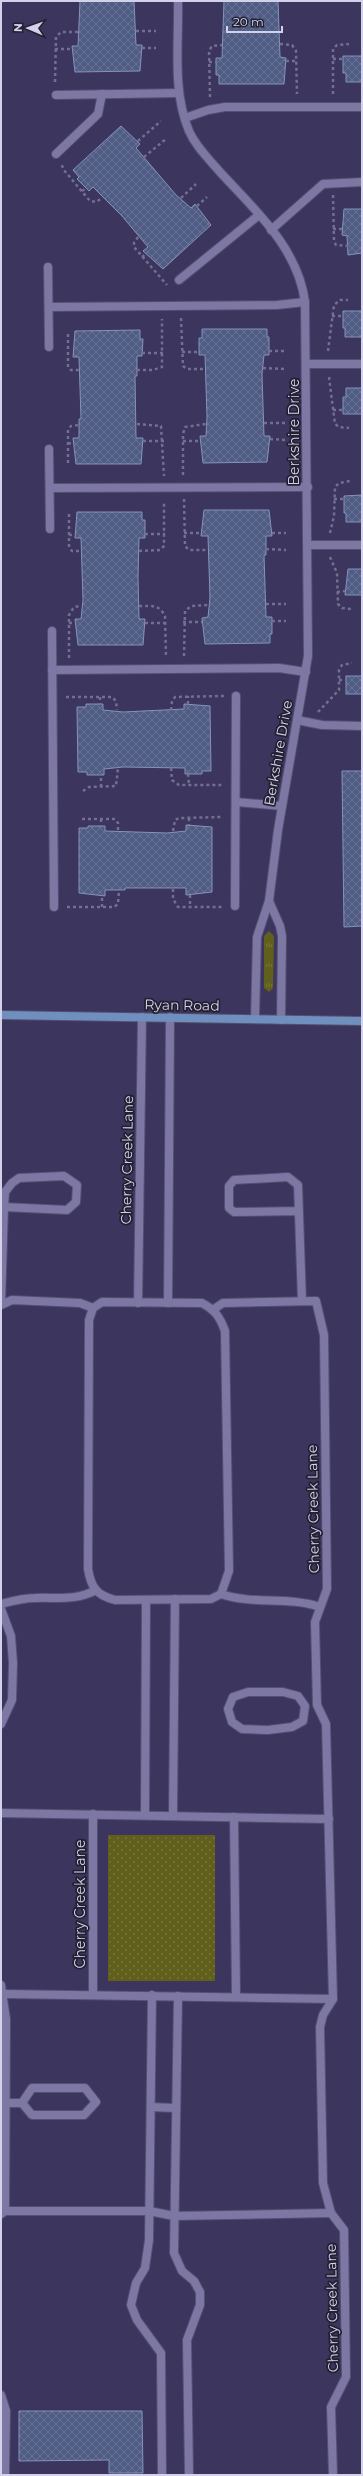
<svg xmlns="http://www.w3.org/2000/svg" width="363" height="2476" font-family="Montserrat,sans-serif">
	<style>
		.grass { fill: url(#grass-tufts) }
		.park { fill: url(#park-dots) }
		.building { fill: url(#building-cross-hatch); stroke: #8493be }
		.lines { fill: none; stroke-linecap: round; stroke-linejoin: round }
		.lane-casing { stroke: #554f71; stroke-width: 10 }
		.street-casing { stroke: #554f71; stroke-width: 10 }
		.secondary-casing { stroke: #554f71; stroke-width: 10 }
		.path { stroke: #746e91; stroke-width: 2.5; stroke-dasharray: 3 3; stroke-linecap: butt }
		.lane { stroke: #7d77a4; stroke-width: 8 }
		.street { stroke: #7d77a4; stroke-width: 8 }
		.secondary { stroke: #6f90bf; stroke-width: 8 }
		.labels { text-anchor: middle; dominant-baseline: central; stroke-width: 3.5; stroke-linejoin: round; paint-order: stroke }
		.street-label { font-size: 14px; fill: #d4d2eb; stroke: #232032 }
	</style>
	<defs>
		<pattern id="grass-tufts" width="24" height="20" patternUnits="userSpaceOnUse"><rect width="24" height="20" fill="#60601c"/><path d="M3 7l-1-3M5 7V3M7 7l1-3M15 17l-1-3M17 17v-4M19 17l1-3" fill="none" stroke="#76763d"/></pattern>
		<pattern id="park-dots" width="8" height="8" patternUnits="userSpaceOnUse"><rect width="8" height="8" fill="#60601c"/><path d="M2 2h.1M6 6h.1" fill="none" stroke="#76763d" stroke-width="1.8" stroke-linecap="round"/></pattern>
		<pattern id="building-cross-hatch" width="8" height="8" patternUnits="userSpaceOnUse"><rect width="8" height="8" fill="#4f5c84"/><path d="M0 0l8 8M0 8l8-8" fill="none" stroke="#677296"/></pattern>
	</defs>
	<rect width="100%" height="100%" fill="#3c355d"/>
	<!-- grass -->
	<path class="grass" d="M269,931L274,936L273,988L269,992L264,988V936Z"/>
	<!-- park -->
	<rect class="park" x="108" y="1835" width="107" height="146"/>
	<!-- building -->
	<g class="building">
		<path d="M80,1H134L136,45H142L140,71L75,72L72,46H78Z"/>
		<path d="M224,1H278L280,57L286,58L284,84H219V75H216V58H222Z"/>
		<path d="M343,56H362V82H346V73H343Z"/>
		<path d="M121,126L140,144L136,148L176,195L191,208L195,204L211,225L163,269L143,251L148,247L122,216L93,187L89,191L77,179L79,177L73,170Z"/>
		<path d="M344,209H362V253L348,255L347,236L342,235Z"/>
		<path d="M343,311H362V337H345V328H343Z"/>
		<path d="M202,329H267V337H269V355H264L262,374L264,436H270L267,462L203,463L200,436H206L207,417L205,355H199V338H202Z"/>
		<path d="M140,330V339H143L142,356H137V376H135L136,438H143L141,464H76L73,438H79V419H81L79,357H73L75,331Z"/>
		<path d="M346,388H362V414H343V397H346Z"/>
		<path d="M362,495V522H346V513H344V496Z"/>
		<path d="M204,510H269L272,536H266V555H264L266,617H272V634H270V643L205,644L202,618L208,617L210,598L208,536H201Z"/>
		<path d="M77,512H142V520H145V538H139L138,578L139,619H145L143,645H78L75,619H81L83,600L81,538H75Z"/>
		<path d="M348,569H362V595H345Z"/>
		<rect x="346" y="676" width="16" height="18"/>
		<path d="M86,704H103V710L123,712L184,709V704L210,706L211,771H202V774H185V768L123,767L104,769V775H87V772H78L77,707H86Z"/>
		<path d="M342,771H362V926L344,927Z"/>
		<path d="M186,825L212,827V892L186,895V888H125V890H105V896L79,893V828H88V826H105V831L167,833L186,831Z"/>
		<path d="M19,2411H142L143,2473H109V2460L19,2461Z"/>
	</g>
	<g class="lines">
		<!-- lane casing -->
		<g class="lane-casing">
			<g id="lane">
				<path d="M56,95L179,93"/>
				<path d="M185,118L208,110L225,107H362"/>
				<path d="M56,154L98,114L102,94"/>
				<path d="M271,230L323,184L362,182"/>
				<path d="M48,267L49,347"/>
				<path d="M179,280L259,215"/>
				<path d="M49,307L277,305L305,302"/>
				<path d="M307,364H362"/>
				<path d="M49,449L50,529"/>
				<path d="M50,488L308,487"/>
				<path d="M308,545H362"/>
				<path d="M52,631L54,907"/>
				<path d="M52,670L279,668L306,672"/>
				<path d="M297,720L322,725L362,726"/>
				<path d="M236,802L282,806"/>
				<path d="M235,906L236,696"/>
				<path d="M1,1304L4,1207L5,1192L12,1183L19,1178L64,1176L77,1185L76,1202L67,1210L4,1207"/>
				<path d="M248,1692H283L298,1696L305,1706L303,1721L292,1727L268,1730L242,1729L232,1722L228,1709L233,1697Z"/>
			</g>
		</g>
		<!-- street casing -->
		<g class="street-casing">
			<g id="street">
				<path d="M178,1C179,43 172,91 189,131C196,147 209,159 220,172C255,210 298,248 305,302L308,656L278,830L269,901"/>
				<path d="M255,1019L257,937L269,901L280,926L282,936L281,1020"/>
				<path d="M299,1211L234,1212L229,1208V1186L234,1180L288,1177L298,1185L302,1301"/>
				<path d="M102,1302L202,1303C215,1310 220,1317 225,1331L229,1571L221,1594L211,1599L115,1600C96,1595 91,1587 88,1569L89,1320L93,1308Z"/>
				<path d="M138,1303L142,1017"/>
				<path d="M168,1303L170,1017"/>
				<path d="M1,1305L12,1300L80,1303L93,1308"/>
				<path d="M214,1309L223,1303L316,1301L324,1335L327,1589L315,1622L317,1705L326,1724L333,1999L323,2015L320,2027L323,2183L331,2213L344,2230L346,2377L331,2407L333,2475"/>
				<path d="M221,1594C253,1605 288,1596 320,1607"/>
				<path d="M1,1604C12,1601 23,1598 35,1598C57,1597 76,1601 96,1590"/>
				<path d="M1,1609L11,1636L13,1663L12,1700L1,1724"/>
				<path d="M1,1813L329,1819"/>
				<path d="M145,1814L146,1600"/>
				<path d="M173,1815L175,1599"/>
				<path d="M234,1817L236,1997"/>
				<path d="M1,1985L6,2019L5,2211L1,2214"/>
				<path d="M4,1994L333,1999"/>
				<path d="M93,1995V1814"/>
				<path d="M152,1995L149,2240L145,2268L136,2283L131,2305L137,2320L161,2353L162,2475"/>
				<path d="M178,1996L174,2253L182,2271L194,2281L200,2292V2305L187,2340L189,2475"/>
				<path d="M5,2103H22L32,2115H84L96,2102L85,2088H32L22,2103"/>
				<path d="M151,2107L175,2108"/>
				<path d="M5,2211H149L174,2216L331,2213"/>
				<path d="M1,2395L6,2411L5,2475"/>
			</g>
		</g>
		<!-- secondary casing -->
		<g class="secondary-casing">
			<path id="secondary" d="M1,1015L362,1021"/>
		</g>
		<!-- path -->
		<g class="path">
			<path d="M136,31H156"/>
			<path d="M280,44L292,45L296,51L297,94"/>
			<path d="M142,48H156"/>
			<path d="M55,49H72"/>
			<path d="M333,59H343"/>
			<path d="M286,61H297"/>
			<path d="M209,62H216"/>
			<path d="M55,82L56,37L61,32H78"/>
			<path d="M333,94V49L337,45L349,44"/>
			<path d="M210,97L209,51L212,46L222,45"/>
			<path d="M138,141L161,121"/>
			<path d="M144,157L166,139"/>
			<path d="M62,165L63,169L90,201L96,202L102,198"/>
			<path d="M82,191L86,188"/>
			<path d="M333,195L334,241L336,245L348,246"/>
			<path d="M181,198L196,184"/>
			<path d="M197,206L207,197"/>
			<path d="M333,229H342"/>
			<path d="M138,237L134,243V247L167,285"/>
			<path d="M142,257L146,254"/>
			<path d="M332,316H343"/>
			<path d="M181,318L183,366L187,369H205"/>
			<path d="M68,334V367L71,370H79"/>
			<path d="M269,351H285"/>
			<path d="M328,351L334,305L340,300H348"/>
			<path d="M182,352H199"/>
			<path d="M142,353H163"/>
			<path d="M263,368L286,369"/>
			<path d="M137,370H153L162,367V319"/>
			<path d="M329,377L335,424L339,427L349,428"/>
			<path d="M333,410H343"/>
			<path d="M264,423H286"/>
			<path d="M137,424L161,426L164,476"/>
			<path d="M270,439L286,440"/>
			<path d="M143,441H164"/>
			<path d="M183,441H200"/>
			<path d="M68,443L73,444"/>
			<path d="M68,463V430L71,426L79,425"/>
			<path d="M183,475V434L185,427L206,424"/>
			<path d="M184,499L185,546L189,550H208"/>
			<path d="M334,499H344"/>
			<path d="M69,514V547L72,551H81"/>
			<path d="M184,533H201"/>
			<path d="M272,533H286"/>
			<path d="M330,533L334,516L335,487L339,483L350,481"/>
			<path d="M145,534H165"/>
			<path d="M69,535H75"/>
			<path d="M266,549L286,550"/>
			<path d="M139,551L160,550L164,546V501"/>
			<path d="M330,557L337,573L338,604L342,608L351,609"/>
			<path d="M337,592L345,591"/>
			<path d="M266,604H286"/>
			<path d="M139,606C151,606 159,604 165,616L166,657"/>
			<path d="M272,621H286"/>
			<path d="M183,622H202"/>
			<path d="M69,623H75"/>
			<path d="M145,623H165"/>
			<path d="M184,656L185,611L191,606L208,605"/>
			<path d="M69,658V615L74,607L81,606"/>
			<path d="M339,680H346"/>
			<path d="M66,697H112L116,701L117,710"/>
			<path d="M100,697V704"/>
			<path d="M188,704V696"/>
			<path d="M171,710L172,701L175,697L224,696"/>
			<path d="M318,712L339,690V670L342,665L352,663"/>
			<path d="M171,768L172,780L179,785H224"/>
			<path d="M188,774L189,785"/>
			<path d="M101,787V775"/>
			<path d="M83,791L89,787L116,786L118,768"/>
			<path d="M189,818V825"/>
			<path d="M82,819H115L118,823V831"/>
			<path d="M101,819V826"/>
			<path d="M173,831L175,820L179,818L222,817"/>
			<path d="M173,889V899L178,907H224"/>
			<path d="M190,895V907"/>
			<path d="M67,907H114L118,904L119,890"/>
			<path d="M102,907V896"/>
		</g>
		<!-- lane -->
		<use href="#lane" class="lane"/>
		<!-- street -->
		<use href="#street" class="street"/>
		<!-- secondary -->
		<use href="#secondary" class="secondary"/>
	</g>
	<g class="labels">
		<!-- street labels -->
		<g class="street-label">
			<text transform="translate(294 432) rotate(-90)">Berkshire Drive</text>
			<text transform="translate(278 753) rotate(-80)">Berkshire Drive</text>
			<text transform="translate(182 1005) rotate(1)">Ryan Road</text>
			<text transform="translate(127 1160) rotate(-89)">Cherry Creek Lane</text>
			<text transform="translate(313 1509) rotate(-91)">Cherry Creek Lane</text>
			<text transform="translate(80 1904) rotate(-90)">Cherry Creek Lane</text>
			<text transform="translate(332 2308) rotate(-91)">Cherry Creek Lane</text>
		</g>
	</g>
	<!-- border -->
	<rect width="363" height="2476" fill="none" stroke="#d4d2eb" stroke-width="4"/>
	<!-- north arrow -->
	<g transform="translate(28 28) rotate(272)" stroke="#232032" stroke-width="3" paint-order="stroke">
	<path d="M0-3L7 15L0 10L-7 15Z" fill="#d4d2eb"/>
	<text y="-6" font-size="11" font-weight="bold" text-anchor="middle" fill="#d4d2eb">N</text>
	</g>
	<!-- scale -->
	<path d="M227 26v6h55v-6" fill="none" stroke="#d4d2eb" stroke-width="2"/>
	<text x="233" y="26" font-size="12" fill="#d4d2eb" stroke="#232032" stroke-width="3" paint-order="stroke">20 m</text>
</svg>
